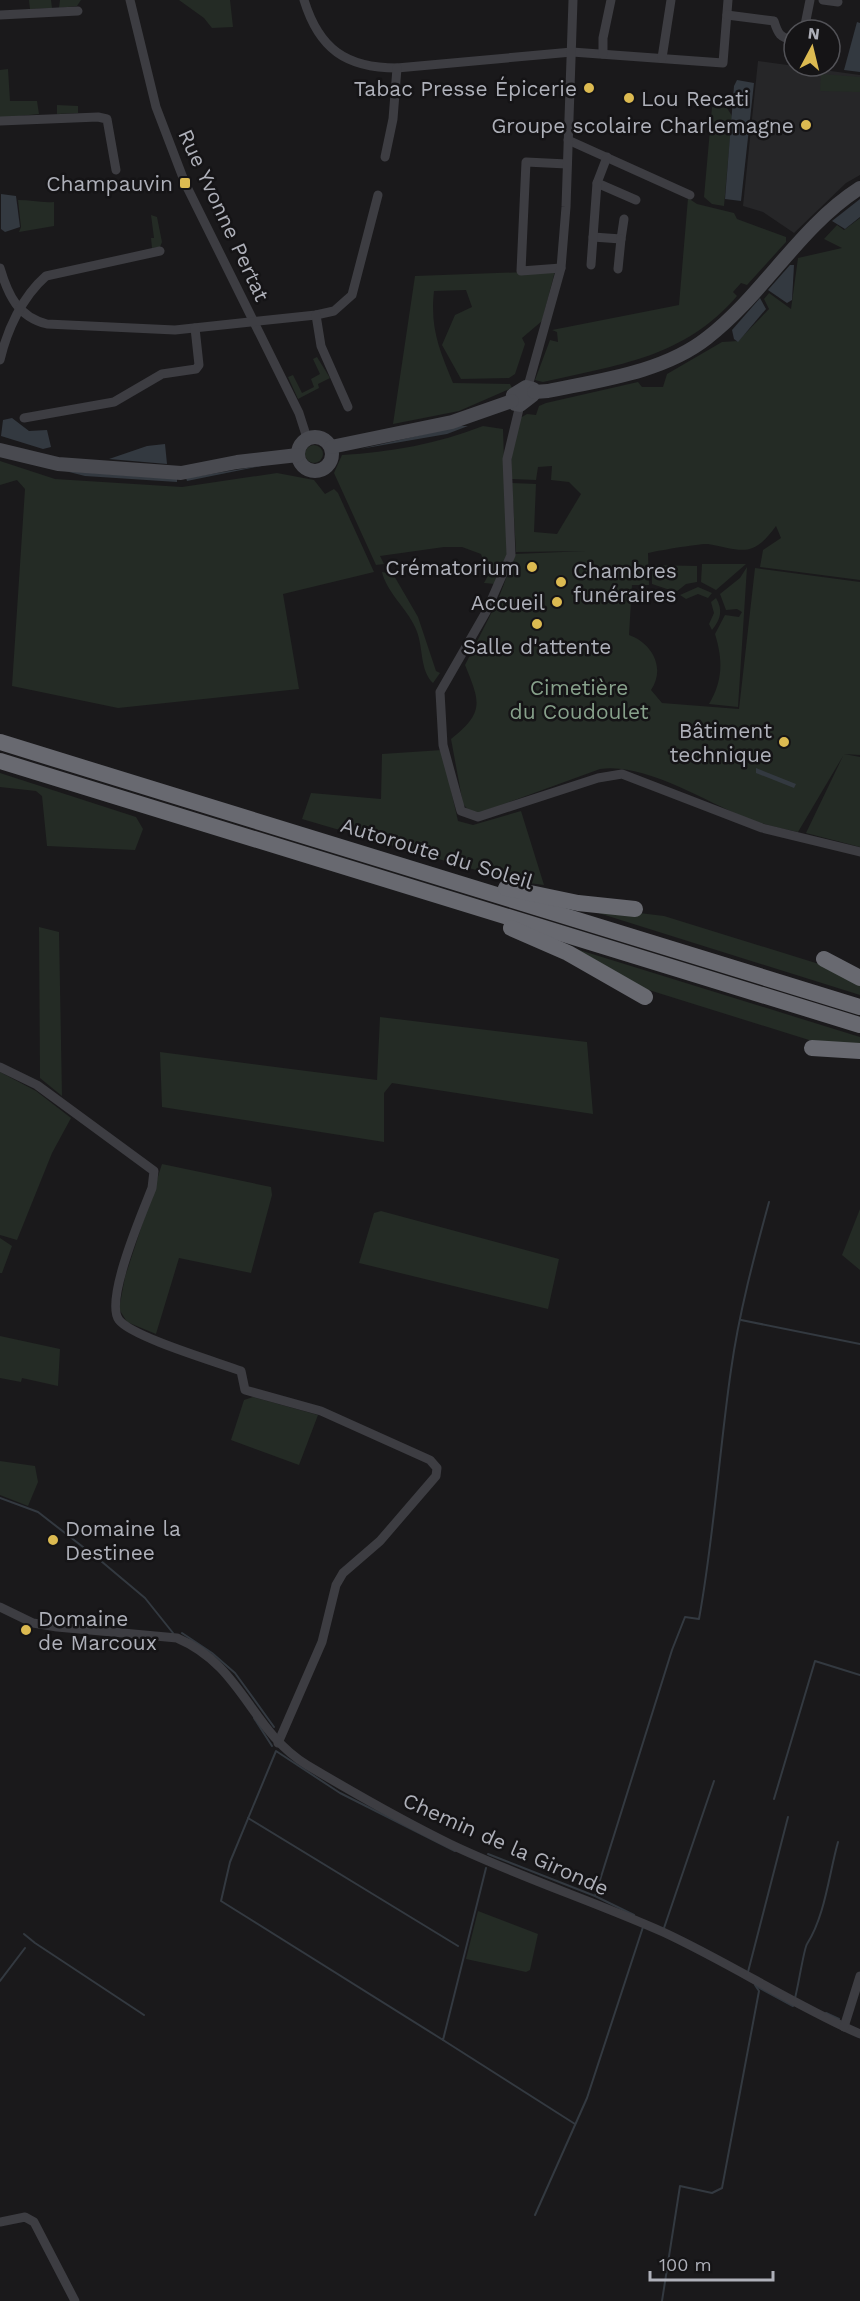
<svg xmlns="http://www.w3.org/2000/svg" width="860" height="2301" font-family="'Work Sans',sans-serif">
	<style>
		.built { fill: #262628 }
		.green { fill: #242b25 }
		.water { fill: #333940 }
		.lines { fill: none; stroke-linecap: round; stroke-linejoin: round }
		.stream { stroke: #333940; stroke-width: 2 }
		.street { stroke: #3d3d42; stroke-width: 9 }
		.secondary { stroke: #494a50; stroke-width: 14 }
		.highway { stroke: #686970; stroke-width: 16 }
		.poi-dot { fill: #dcba51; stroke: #151416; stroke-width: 2 }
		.labels { text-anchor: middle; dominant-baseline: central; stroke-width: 5; stroke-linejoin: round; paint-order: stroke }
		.poi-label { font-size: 21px; fill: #aeb0b9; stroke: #151416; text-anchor: end }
		.street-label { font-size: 21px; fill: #aeb0b9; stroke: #151416 }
		.park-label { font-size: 21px; fill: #87a18b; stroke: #151416 }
	</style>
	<rect width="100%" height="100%" fill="#1a191b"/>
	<!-- built -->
	<path class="built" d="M758,61L860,75V175L846,183L794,233L763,212L743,206Z"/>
	<!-- green -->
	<g class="green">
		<path d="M29,0H51L52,8L30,9Z"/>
		<path d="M81,0L77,6L59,8L60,0Z"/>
		<path d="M179,0H230L233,27L212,28L204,18Z"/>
		<path d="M8,69L10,101H37L39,114L0,118V70Z"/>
		<path d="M821,74L860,77V92L820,91Z"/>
		<path d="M57,105L78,106V113L57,114Z"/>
		<path d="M712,107L727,108L732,116L724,206L712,204L704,197Z"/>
		<path d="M688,198L697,204L734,213L737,219L786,237V242L747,285L741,283L733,292L737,296C684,358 617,365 543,382L535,380L550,340L558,342L557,332L552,330L679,305Z"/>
		<path d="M18,200C31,200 41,203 54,202V226L19,232L21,227Z"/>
		<path d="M151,215L157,217L162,242L160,247L152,248L151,238H154Z"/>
		<path d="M860,218V580L760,567L763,550L781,538L776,526C752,559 742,550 708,544C702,543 655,551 648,553L649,585H632L629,635C652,643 666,668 651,690L662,703L739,709L755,568L860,582V755L844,754L860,757V847L806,833L843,756L798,832C779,828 761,824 744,817C703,800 643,762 600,769L479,813L470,812L463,804L451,739C485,712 480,702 465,665L498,600L515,554L586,551L516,552L512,483L536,484L534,532L557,534L581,494L569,482L551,480L552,466L538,467L536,480L512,479L511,455L520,418L527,414L536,415L539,406L546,403L638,382L642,387H663L667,374L722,342L738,341L769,309L764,299L769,293L791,309L798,258L842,248L824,239L837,225L844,230Z"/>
		<path d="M555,271L542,321L522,338L525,344L515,374L509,378L461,379L442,345L455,315L472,307L466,290L434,291C430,328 439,349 453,383L510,384L512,388L459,411L393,424L415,276Z"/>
		<path d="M317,357L330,378L318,384L319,388L298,399L288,377L293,375L302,393L314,387L311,379L320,374L313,359Z"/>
		<path d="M483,426L503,429L507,554L495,584L484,583L489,574L481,554L462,547H444L380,556L384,564L376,565L334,473L342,455C391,452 437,444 483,426Z"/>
		<circle cx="314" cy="454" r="9"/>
		<path d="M0,461L55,479L182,487L277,473L314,480L325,494L334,489L338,493L374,572L283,594L299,689L118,708L12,686L25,489L17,480L0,485Z"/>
		<path d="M702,564H746L716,590L701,582Z"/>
		<path d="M652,565L697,566V582L686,584L676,592L652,584Z"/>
		<path d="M747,567L738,707L709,704C723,681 723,660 715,634L725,615L739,617L742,612L737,609L726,610L720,594L740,578Z"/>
		<path d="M382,572L393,574L418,617L436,671L440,673L433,683C419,670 424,645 415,627C407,609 386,591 382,572Z"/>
		<path d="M698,587L712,593L708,598L698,594L686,599L680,595Z"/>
		<path d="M716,598C723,610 721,619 712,630L709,624L714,613L711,602Z"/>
		<path d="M442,750L458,821L473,825L521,811L544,885L513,881L302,819L311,793L381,799L382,754Z"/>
		<path d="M0,773L136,817L143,829L135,850L47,846L42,796L36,791L0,787Z"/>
		<path d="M573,905L664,916L835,969L860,981V995Z"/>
		<path d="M39,927L59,932L62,1096L40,1078Z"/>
		<path d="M560,944L860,1037V1046L809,1040L636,986Z"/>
		<path d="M380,1017L587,1042L593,1114L392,1083L384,1093V1142L162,1107L160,1052L377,1080Z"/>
		<path d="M0,1072L36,1091L71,1118L52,1153L17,1240L0,1235Z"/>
		<path d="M162,1164L271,1187L272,1195L251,1273L179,1258L156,1334L127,1322L119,1309L125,1277Z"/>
		<path d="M860,1209V1270L842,1255Z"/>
		<path d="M381,1211L559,1259L548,1309L359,1263L374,1213Z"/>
		<path d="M0,1238L12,1246L2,1273H0Z"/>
		<path d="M0,1336L60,1349L58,1386L22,1378L21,1382L0,1378Z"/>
		<path d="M253,1397L318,1415L299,1465L231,1440L244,1400Z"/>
		<path d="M0,1461L35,1466L38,1482L28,1506L0,1495Z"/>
		<path d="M478,1911L538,1934L530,1970L526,1972L466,1959Z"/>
	</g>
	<!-- water -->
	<g class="water">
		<path d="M857,22L860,23V72L844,70Z"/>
		<path d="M737,80L754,83L741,201L725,199L734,86Z"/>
		<path d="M1,194L16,196L20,227L5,232L1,229Z"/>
		<path d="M860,199V217L845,229L832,221Z"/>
		<path d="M790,265H794L792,300L787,303L768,290Z"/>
		<path d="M760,298L766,309L738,342L734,339L732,330Z"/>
		<path d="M12,418L29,431L47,430L51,447L43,449L1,436L3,420Z"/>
		<path d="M460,426H468L447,434L360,449Z"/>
		<path d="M165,444L167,464L109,459L147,446Z"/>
		<path d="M271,464L187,481L186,478Z"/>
		<path d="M65,471L177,479V482L85,476Z"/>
		<path d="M756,768L796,784L794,788L756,773Z"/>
	</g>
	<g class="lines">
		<!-- stream -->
		<g class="stream">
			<path d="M741,1320L860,1344"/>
			<path d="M0,1498L38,1512L101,1561L145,1598L173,1633"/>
			<path d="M182,1633L212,1653L235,1673L274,1727"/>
			<path d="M254,1718L272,1746"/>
			<path d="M774,1799L815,1661L860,1675"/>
			<path d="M248,1818L458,1946"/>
			<path d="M455,1851L340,1793L276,1751L230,1862L221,1901L443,2040L486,1868"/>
			<path d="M488,1854L595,1896L634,1915"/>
			<path d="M595,1896L672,1650L685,1617L699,1619C714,1537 719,1453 731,1370C739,1313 754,1257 769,1202"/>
			<path d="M664,1928L714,1781"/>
			<path d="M24,1934L35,1943L144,2015"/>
			<path d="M748,1972L788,1817"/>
			<path d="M0,1981L25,1948"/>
			<path d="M756,1986L793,2006"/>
			<path d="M795,1998C798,1988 804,1948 807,1944C825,1916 829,1874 838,1842"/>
			<path d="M826,2013L839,2019"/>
			<path d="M443,2040L575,2124"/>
			<path d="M535,2215L587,2098L643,1927"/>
			<path d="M662,2301L680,2186L712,2193L722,2188L759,1991L755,1985"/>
		</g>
		<!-- street -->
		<g class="street">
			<path d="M130,0L156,107L185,183L299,413L307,438"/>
			<path d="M304,0C319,49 346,68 397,68L572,52L723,63L728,0"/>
			<path d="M823,0L838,2"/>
			<path d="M0,15L78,11"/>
			<path d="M727,15L774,21C778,34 780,38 794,40"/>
			<path d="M804,30L810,0"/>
			<path d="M603,54V38L611,0"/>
			<path d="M662,58L671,0"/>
			<path d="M0,121L98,117L107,119L116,170"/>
			<path d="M568,140L690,195"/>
			<path d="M385,157L393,119L397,68"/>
			<path d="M597,183L636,200"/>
			<path d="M593,237L621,239L624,219"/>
			<path d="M591,265L597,183L607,157"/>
			<path d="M0,268C8,295 18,317 47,324L175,330L316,315L334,311L352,295L378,195"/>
			<path d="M561,268L521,271L526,162L567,164"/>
			<path d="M618,269L621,239"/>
			<path d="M316,315L321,346L348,407"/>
			<path d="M0,360C7,330 22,297 46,276L160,251"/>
			<path d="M528,386L561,268L566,207L573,0"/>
			<path d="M520,405L507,459L511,555L486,612L440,692L443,745L461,811L478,817L598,778L622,774L762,828L860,852"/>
			<path d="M24,418L114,402L162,374L196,369L199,365L195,328"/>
			<path d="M0,1067L37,1085L154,1171L152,1188C143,1211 104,1301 119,1320C132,1337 217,1362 241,1371L245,1390L321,1411L430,1460L437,1468L436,1476L380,1541L343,1573L336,1585L322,1642L278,1743"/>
			<path d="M0,1607L33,1623L57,1627L177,1638C243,1666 250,1730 307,1765C354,1793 401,1820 450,1844C519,1877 593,1901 663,1932C730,1963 792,2004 860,2034"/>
			<path d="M844,2027L860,1976"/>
			<path d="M0,2222L25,2217L34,2222L75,2301"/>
		</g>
		<!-- secondary -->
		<g class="secondary">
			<path d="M526,387L533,389V395L520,405L515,404L512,401L513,395Z"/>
			<path d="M534,392L548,391C601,380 664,372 707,338C764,294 799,227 860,188"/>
			<circle cx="315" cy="454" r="17"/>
			<path d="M331,447L452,422L512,401"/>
			<path d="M0,450L58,464L181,473L237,462L298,455"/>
		</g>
		<!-- highway -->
		<g class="highway">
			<path d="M0,742L860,1007"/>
			<path d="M0,761L860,1025"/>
			<path d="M506,888L578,903L635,909"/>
			<path d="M511,928L568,953L645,997"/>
			<path d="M824,959L860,978"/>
			<path d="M812,1048L860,1051"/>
		</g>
	</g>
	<!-- markers -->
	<g class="poi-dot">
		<circle cx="589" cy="88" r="6"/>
		<circle cx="629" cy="98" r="6"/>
		<circle cx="806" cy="125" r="6"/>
		<rect x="179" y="177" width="12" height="12" rx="3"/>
		<circle cx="532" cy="567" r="6"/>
		<circle cx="561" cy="582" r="6"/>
		<circle cx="557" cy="602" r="6"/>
		<circle cx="537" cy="624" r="6"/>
		<circle cx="784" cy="742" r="6"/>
		<circle cx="53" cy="1540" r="6"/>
		<circle cx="26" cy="1630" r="6"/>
	</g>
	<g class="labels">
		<!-- poi labels -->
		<g class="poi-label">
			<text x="577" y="88">Tabac Presse Épicerie</text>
			<text x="641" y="98" text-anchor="start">Lou Recati</text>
			<text x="794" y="125">Groupe scolaire Charlemagne</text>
			<text x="173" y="183">Champauvin</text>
			<text x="520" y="567">Crématorium</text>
			<text x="573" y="570" text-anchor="start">Chambres<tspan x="573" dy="24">funéraires</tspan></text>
			<text x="545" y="602">Accueil</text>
			<text x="537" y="646" text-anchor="middle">Salle d'attente</text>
			<text x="772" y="730">Bâtiment<tspan x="772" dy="24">technique</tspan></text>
			<text x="65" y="1528" text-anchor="start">Domaine la<tspan x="65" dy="24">Destinee</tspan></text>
			<text x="38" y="1618" text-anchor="start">Domaine<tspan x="38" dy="24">de Marcoux</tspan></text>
		</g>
		<!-- street labels -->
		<g class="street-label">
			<text transform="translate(224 215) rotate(65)">Rue Yvonne Pertat</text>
			<text transform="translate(437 853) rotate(17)">Autoroute du Soleil</text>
			<text transform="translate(506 1844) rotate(24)">Chemin de la Gironde</text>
		</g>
		<!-- park labels -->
		<g class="park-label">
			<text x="579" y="687">Cimetière<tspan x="579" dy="24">du Coudoulet</tspan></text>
		</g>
	</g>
	<!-- north arrow -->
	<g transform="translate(812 48) rotate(7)"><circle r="28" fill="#151416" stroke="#525257" stroke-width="1.5"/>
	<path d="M0-4.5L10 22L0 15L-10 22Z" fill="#dcba51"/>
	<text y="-9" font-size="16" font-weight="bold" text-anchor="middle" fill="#aeb0b9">N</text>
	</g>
	<!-- scale -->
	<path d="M650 2271v9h123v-9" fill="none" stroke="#aeb0b9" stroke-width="3"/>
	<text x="659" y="2271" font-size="18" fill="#aeb0b9" stroke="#151416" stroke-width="4.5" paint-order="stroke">100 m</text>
</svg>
